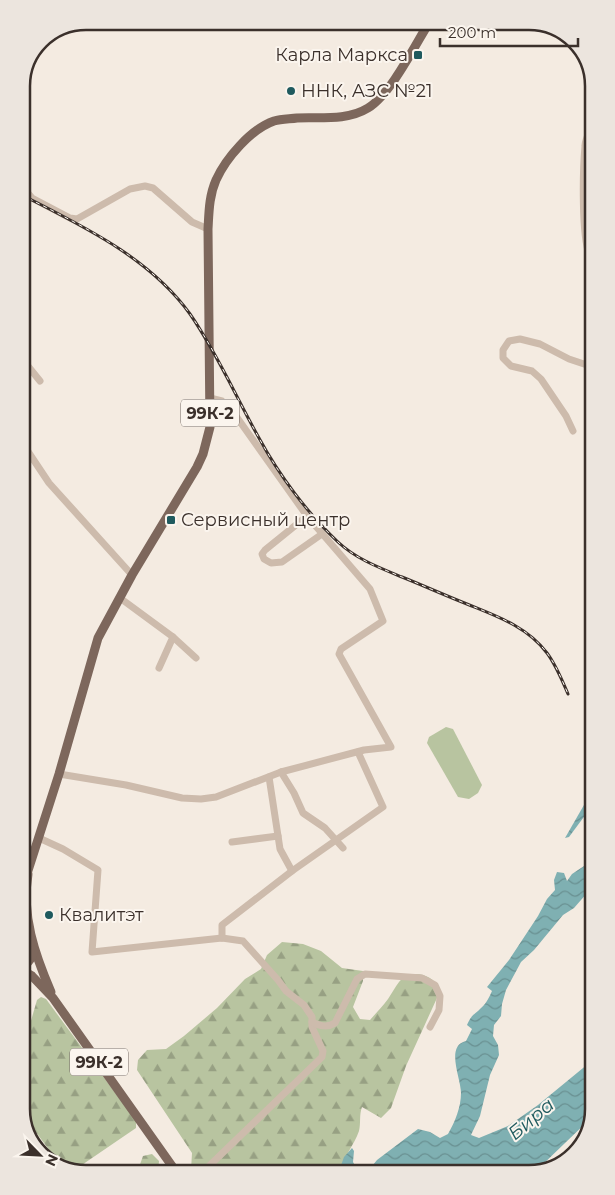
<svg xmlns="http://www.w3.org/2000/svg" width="615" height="1195" font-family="Montserrat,sans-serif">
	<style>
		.forest { fill: url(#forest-firs) }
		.garden { fill: #b8c4a0 }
		.water { fill: url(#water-waves) }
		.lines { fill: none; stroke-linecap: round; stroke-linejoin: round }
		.minor { stroke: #cdbbac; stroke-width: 7 }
		.major { stroke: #7d675c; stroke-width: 9 }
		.rail-casing { stroke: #3b302b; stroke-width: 3 }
		.rail { stroke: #fbf5ee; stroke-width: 1; stroke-dasharray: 4; stroke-linecap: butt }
		.poi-dot { fill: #1f5a5e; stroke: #fbf5ee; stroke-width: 2 }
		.labels { text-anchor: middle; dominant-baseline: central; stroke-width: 4; stroke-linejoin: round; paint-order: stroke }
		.shield { fill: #fbf5ee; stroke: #756b66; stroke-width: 1 }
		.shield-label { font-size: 16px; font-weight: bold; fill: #3b302b }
		.poi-label { font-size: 18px; fill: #3b302b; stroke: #fbf5ee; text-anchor: start }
		.water-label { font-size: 19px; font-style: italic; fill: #1f5a5e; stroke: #fbf5ee }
		.rim { fill: none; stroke: #3b302b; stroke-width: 2.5 }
	</style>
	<defs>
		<pattern id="forest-firs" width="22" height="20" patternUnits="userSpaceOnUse" patternTransform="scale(1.25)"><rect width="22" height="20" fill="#b8c4a0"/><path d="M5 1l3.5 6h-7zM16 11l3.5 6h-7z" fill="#97a083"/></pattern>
		<pattern id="water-waves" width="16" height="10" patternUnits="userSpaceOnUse" patternTransform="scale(1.25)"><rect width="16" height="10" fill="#7fb0b2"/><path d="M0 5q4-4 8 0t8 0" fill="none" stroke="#699091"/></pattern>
	</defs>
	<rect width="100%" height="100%" fill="#f4ebe1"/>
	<!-- forest -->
	<g class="forest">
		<path d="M282,942L303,944L321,951L342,968L363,971V981L353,1007L360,1019L370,1020C376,1013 383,1006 388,999C392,993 395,987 399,982C411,968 432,974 439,988L437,998L406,1066L391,1108L381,1118L362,1107C359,1115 361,1123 359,1131C354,1145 344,1157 339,1171L194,1172L191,1170L192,1153L137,1070L138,1060L147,1050L166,1049L184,1036L217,1008L245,979L261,969L267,955Z"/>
		<path d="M41,997L46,999L136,1121V1128L73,1171L62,1167L26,1119V1038L37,1000Z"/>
		<path d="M152,1154L159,1161L158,1173H137L143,1156Z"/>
	</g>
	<!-- garden -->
	<path class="garden" d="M446,727L453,729L482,785L478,793L469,799L458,797L427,743L429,737Z"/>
	<!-- water -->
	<g class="water">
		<path d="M592,791V806L569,837L565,838Z"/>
		<path d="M593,860V890L588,892L574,908L563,915L534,950L521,962L506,990L502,1004L501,1016L494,1025L493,1036L498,1045L499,1055L490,1075L480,1116L471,1135L479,1138L508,1126L538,1105L594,1059V1110L591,1118L538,1169L368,1171L377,1160L418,1129L430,1132L440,1138L448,1134C455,1122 461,1107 461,1093C461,1078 445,1046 466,1041L472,1029L467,1025C472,1014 473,1016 480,1009C485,1005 489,998 492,991L487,987L509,960L538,916L547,899L555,890L554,880L557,872L564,873L567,881L572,874Z"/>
		<path d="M352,1148L354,1151L353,1162L358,1171H339L344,1157Z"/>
	</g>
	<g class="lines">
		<!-- minor -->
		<g class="minor">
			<path d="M589,131C588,136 585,141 585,146C583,168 581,238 590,256"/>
			<path d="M22,186L32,198L70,218L77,219L130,189L145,186L153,188L192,222L208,229"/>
			<path d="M23,360L40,381"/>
			<path d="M573,431L566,416L541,379L532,371L511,366L503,358V350L509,341L520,339L540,344L569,359L590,366"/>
			<path d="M23,444L49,483L132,575"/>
			<path d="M307,516L265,550L262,554L264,559L271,563L282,562L322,534"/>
			<path d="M120,598L173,637L159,668"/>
			<path d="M173,637L196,658"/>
			<path d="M281,772L294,793L303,813L325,828L343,848"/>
			<path d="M59,774L126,785L182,798L201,799L216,797L281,772L364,750L391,747L339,654L341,649L383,621L370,589L307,516L231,409L222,401L210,398"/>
			<path d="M269,777L280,849L292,871"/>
			<path d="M39,838L63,849L98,870L92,952L222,938L243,941L278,980L286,991L304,1005L312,1017V1027L323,1051L322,1057L208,1167"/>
			<path d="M232,842L278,836"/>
			<path d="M222,938V925L292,871L383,807L358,752"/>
			<path d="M312,1022C320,1026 327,1028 335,1023L357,979L365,974L422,978L435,985L440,996L439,1010L430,1027"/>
		</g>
		<!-- major -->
		<g class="major">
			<path d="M28,874C21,915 35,955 51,992"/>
			<path d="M25,880L59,774L98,638L132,575L197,467L203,454L210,427L208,229C209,212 209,196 216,180C226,158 251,129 274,121C281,119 290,119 297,118C320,117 347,121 368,108C391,94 415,45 430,21"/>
			<path d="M25,966L32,957L34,950"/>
			<path d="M25,972L32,976L53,998L177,1173"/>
		</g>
		<!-- rail casing -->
		<g class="rail-casing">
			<path id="rail" d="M22,195C82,226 149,257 190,314C217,353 236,397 259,438C279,475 308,514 338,542C356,559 380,568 402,577C422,585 442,594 462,602C493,615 526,625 547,653C556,665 562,680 568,694"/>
		</g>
		<!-- rail -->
		<use href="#rail" class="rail"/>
	</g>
	<!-- markers -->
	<g class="poi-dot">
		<rect x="413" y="50" width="10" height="10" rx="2.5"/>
		<circle cx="291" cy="91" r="5"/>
		<rect x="166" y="515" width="10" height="10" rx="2.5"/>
		<circle cx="49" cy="915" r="5"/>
	</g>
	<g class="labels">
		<!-- shield labels -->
		<g class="shield">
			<rect x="181" y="399.5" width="58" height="27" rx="4"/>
			<rect x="70" y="1048.5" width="58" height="27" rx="4"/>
		</g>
		<g class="shield-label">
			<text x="210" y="413">99К-2</text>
			<text x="99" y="1062">99К-2</text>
		</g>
		<!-- poi labels -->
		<g class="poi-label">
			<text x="408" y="55" text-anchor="end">Карла Маркса</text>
			<text x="301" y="91">ННК, АЗС №21</text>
			<text x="181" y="520">Сервисный центр</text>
			<text x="59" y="915">Квалитэт</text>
		</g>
		<!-- water labels -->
		<g class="water-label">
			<text transform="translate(531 1119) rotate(-40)">Бира</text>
		</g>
	</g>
	<!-- crop -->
	<path d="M0 0H615V1195H0ZM86 30H529A56 56 0 0 1 585 86V1109A56 56 0 0 1 529 1165H86A56 56 0 0 1 30 1109V86A56 56 0 0 1 86 30Z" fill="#ece5de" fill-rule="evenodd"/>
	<path class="rim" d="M86 30H529A56 56 0 0 1 585 86V1109A56 56 0 0 1 529 1165H86A56 56 0 0 1 30 1109V86A56 56 0 0 1 86 30Z"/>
	<!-- north arrow -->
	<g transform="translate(40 1155) rotate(114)" stroke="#fbf5ee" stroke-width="4" paint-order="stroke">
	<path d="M0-4L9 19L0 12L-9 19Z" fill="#3b302b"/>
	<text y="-8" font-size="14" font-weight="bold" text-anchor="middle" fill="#3b302b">N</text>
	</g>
	<!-- scale -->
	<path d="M440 38v8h138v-8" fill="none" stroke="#3b302b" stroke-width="2.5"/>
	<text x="448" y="38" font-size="15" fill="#3b302b" stroke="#fbf5ee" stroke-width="4" paint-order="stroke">200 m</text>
</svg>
